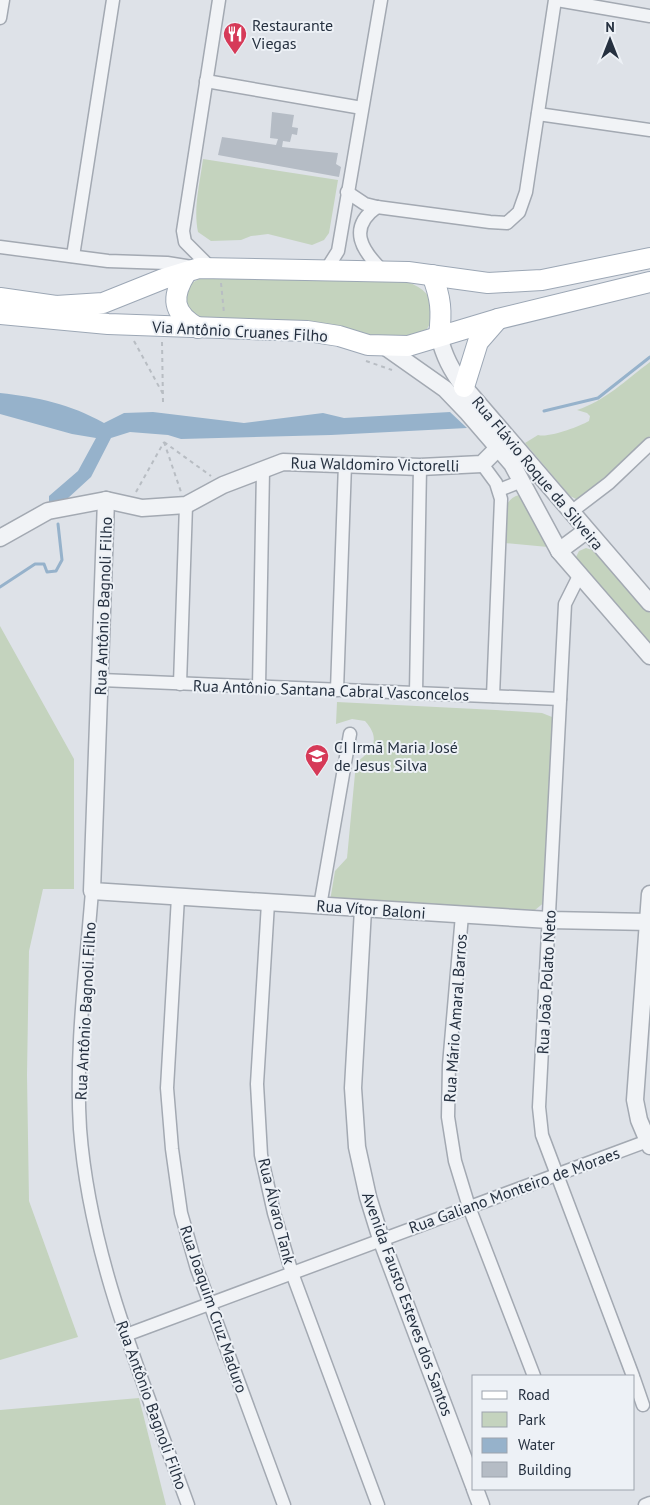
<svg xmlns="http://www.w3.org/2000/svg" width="650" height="1505" font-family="'PT Sans',sans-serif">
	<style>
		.green { fill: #c4d3be }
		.water { fill: #96b2cb }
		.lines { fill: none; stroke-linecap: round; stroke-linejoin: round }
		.stream { stroke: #96b2cb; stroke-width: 3 }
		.building { fill: #b5bcc5 }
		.minor-casing { stroke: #a3a9b2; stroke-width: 15 }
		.tertiary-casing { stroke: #a3a9b2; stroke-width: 19 }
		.primary-casing { stroke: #9ca7b5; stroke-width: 22 }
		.path { stroke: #b8bdc3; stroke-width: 2; stroke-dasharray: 4 4; stroke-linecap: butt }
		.minor { stroke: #f1f3f6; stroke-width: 12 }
		.tertiary { stroke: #f1f3f6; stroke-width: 16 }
		.primary { stroke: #fff; stroke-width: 20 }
		.labels { text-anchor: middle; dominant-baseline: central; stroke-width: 4; stroke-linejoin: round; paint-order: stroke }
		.poi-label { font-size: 16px; fill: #263140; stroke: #edf1f6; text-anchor: start }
		.street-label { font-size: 16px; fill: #263140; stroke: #edf1f6 }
	</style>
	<rect width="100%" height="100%" fill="#dee2e8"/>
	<!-- green -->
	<g class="green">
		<path d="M203,159L338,180L329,233L324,240L312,245L268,234L251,236L241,240L211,241L198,232C193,208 200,183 203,159Z"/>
		<path d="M220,278L407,282C437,291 440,318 419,339L371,335L330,325L201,317L190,313L184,306L188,285L199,279Z"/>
		<path d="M650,362V436L617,472L583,498L576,499L570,496L525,443L538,435C549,438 578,427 589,421L590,416L587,413L577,410C605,401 626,380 650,362Z"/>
		<path d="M519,495L548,547L504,543C504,528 499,500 519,495Z"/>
		<path d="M586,548L595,551L650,613V647L577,564L576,557L579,551Z"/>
		<path d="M0,626L74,759V889H43L29,951L27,1075L29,1201L78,1337L0,1360Z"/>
		<path d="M337,702L496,710L542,713L552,717L557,726L546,901L535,910L330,901L335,871L347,858L356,763C372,750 382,740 365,721L352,719L336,724Z"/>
		<path d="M139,1398L166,1505H0V1410Z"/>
	</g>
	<!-- water -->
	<path class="water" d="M0,393C38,397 70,404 104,423L124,413L153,412L244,423L323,413L344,418L450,412L467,428L331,435L181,439L168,435L130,432L111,438L91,477L67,499L49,508V496L78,471L96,438L72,434L0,414Z"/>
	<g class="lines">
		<!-- stream -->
		<g class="stream">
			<path d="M544,411L598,398L650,357"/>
			<path d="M0,587L35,564H44L47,572L56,571L62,560L58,524"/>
		</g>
	</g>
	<!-- building -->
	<path class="building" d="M272,112L294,115L292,127L298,128L297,135L292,134L290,142L283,141L282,147L338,153L336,164L341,167L339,177L218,155L222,137L276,145L278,139L270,138Z"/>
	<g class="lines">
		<!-- minor casing -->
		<g class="minor-casing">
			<g id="minor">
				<path d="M557,0L650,16"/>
				<path d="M0,18L3,0"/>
				<path d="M206,81L362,108"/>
				<path d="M538,114L650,130"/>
				<path d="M347,192L365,204L377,207L490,222L507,223L519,212L526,192L555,0"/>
				<path d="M377,207C347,228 362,251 383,271"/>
				<path d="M0,247L108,261L167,263L192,267"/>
				<path d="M73,256L113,0"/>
				<path d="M211,268L185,242L183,231L219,0"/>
				<path d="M326,270L338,251L381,0"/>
				<path d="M482,464L496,483L501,499L493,696"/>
				<path d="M499,490L522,481"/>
				<path d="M571,512L609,483L650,444"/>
				<path d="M579,576L565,604L539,1107L542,1135L633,1376"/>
				<path d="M101,680L560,699"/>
				<path d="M180,684L186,505"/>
				<path d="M259,687L263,470"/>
				<path d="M337,690L345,464"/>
				<path d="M416,693L420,467"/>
				<path d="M92,891C86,969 75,1050 80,1129C90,1260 144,1383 188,1505"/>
				<path d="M178,897L167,1088L172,1149L181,1213L197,1269L284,1505"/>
				<path d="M268,903L257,1084L261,1155L274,1213L292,1273L378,1505"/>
				<path d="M320,906L350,734"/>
				<path d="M462,915L449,1065L448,1117L455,1161L469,1207L534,1376"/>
				<path d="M126,1335L650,1140"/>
				<path d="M634,1379L643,1405"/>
				<path d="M645,1505L650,1503"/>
			</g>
		</g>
		<!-- tertiary casing -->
		<g class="tertiary-casing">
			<g id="tertiary">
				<path d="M439,336C444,356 451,370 464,387L650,603"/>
				<path d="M384,346L445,389L468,413L512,464L559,551L650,656"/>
				<path d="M106,500L92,891L549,920L650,922"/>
				<path d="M0,538L48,511L106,500L142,508L186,505L223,485L283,462L420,467L482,464L498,448"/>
				<path d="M559,551L586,531"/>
				<path d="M650,894L635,1100L639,1120L650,1146"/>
				<path d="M363,909L353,1088L357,1147L368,1197L381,1239L474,1486"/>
				<path d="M475,1489L481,1505"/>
			</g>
		</g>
		<!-- primary casing -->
		<g class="primary-casing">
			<g id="primary">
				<path d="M186,273C171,297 172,313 198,328"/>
				<path d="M432,275C441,298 442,311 439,336"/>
				<path d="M0,298L56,306L103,303L163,279L199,268L408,272L488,283L542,280L650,258"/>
				<path d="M0,314L108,324L307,331L339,336L368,345L408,346L498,319L650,282"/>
				<path d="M464,387L478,342L498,319"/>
			</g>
		</g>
		<!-- path -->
		<g class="path">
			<path d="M221,283L224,313"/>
			<path d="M134,341L163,394"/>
			<path d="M162,342L163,402"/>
			<path d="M366,361L392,370"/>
			<path d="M164,442L211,476"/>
			<path d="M164,442L181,492"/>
			<path d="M136,492L164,442"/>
		</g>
		<!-- minor -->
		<use href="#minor" class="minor"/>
		<!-- tertiary -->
		<use href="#tertiary" class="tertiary"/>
		<!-- primary -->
		<use href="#primary" class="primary"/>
	</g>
	<!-- icons -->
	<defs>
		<g id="restaurant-pin" transform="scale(1.25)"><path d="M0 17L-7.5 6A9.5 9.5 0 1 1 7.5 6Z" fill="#d63a58" stroke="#edf1f6"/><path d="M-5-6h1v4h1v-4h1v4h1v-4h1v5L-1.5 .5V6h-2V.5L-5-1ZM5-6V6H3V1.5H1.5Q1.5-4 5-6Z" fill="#fff"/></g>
		<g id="school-pin" transform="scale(1.25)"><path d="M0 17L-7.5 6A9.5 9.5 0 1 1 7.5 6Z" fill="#d63a58" stroke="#edf1f6"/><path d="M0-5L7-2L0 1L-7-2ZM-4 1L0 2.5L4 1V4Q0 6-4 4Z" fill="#fff"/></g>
	</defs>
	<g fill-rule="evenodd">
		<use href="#restaurant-pin" x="235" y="34"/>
		<use href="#school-pin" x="317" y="756"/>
	</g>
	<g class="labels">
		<!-- poi labels -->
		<g class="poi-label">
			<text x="252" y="25">Restaurante<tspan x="252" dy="18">Viegas</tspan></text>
			<text x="334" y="747">CI Irmã Maria José<tspan x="334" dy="18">de Jesus Silva</tspan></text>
		</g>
		<!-- street labels -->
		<g class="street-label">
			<text transform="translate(240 331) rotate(3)">Via Antônio Cruanes Filho</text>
			<text transform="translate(375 464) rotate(1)">Rua Waldomiro Victorelli</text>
			<text transform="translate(538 473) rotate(50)">Rua Flávio Roque da Silveira</text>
			<text transform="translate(103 606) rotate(-88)">Rua Antônio Bagnoli Filho</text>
			<text transform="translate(331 690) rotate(2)">Rua Antônio Santana Cabral Vasconcelos</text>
			<text transform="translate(371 909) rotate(4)">Rua Vítor Baloni</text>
			<text transform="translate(546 982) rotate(-87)">Rua João Polato Neto</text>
			<text transform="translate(85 1011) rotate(-87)">Rua Antônio Bagnoli Filho</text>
			<text transform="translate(455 1018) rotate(-86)">Rua Mário Amaral Barros</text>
			<text transform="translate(514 1190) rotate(-20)">Rua Galiano Monteiro de Moraes</text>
			<text transform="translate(277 1211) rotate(76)">Rua Álvaro Tank</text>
			<text transform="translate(408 1304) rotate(70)">Avenida Fausto Esteves dos Santos</text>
			<text transform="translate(214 1309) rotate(71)">Rua Joaquim Cruz Maduro</text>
			<text transform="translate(152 1405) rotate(70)">Rua Antônio Bagnoli Filho</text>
		</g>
	</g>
	<!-- legend -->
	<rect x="472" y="1375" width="162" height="115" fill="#edf1f6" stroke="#9da4ad"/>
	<rect x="482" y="1391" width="25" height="8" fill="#ffffff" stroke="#9da4ad"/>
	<text x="518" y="1400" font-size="15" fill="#263140">Road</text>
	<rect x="482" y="1412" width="25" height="15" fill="#c4d3be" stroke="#9da4ad"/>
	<text x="518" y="1425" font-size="15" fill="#263140">Park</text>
	<rect x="482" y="1438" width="25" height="15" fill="#96b2cb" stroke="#9da4ad"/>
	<text x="518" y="1450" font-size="15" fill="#263140">Water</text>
	<rect x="482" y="1462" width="25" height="15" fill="#b5bcc5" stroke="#9da4ad"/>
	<text x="518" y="1475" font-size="15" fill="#263140">Building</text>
	<!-- north arrow -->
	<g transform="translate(610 40)" stroke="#edf1f6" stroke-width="4" paint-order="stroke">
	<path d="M0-4L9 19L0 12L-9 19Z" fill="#263140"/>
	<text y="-8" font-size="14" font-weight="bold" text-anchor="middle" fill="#263140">N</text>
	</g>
</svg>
